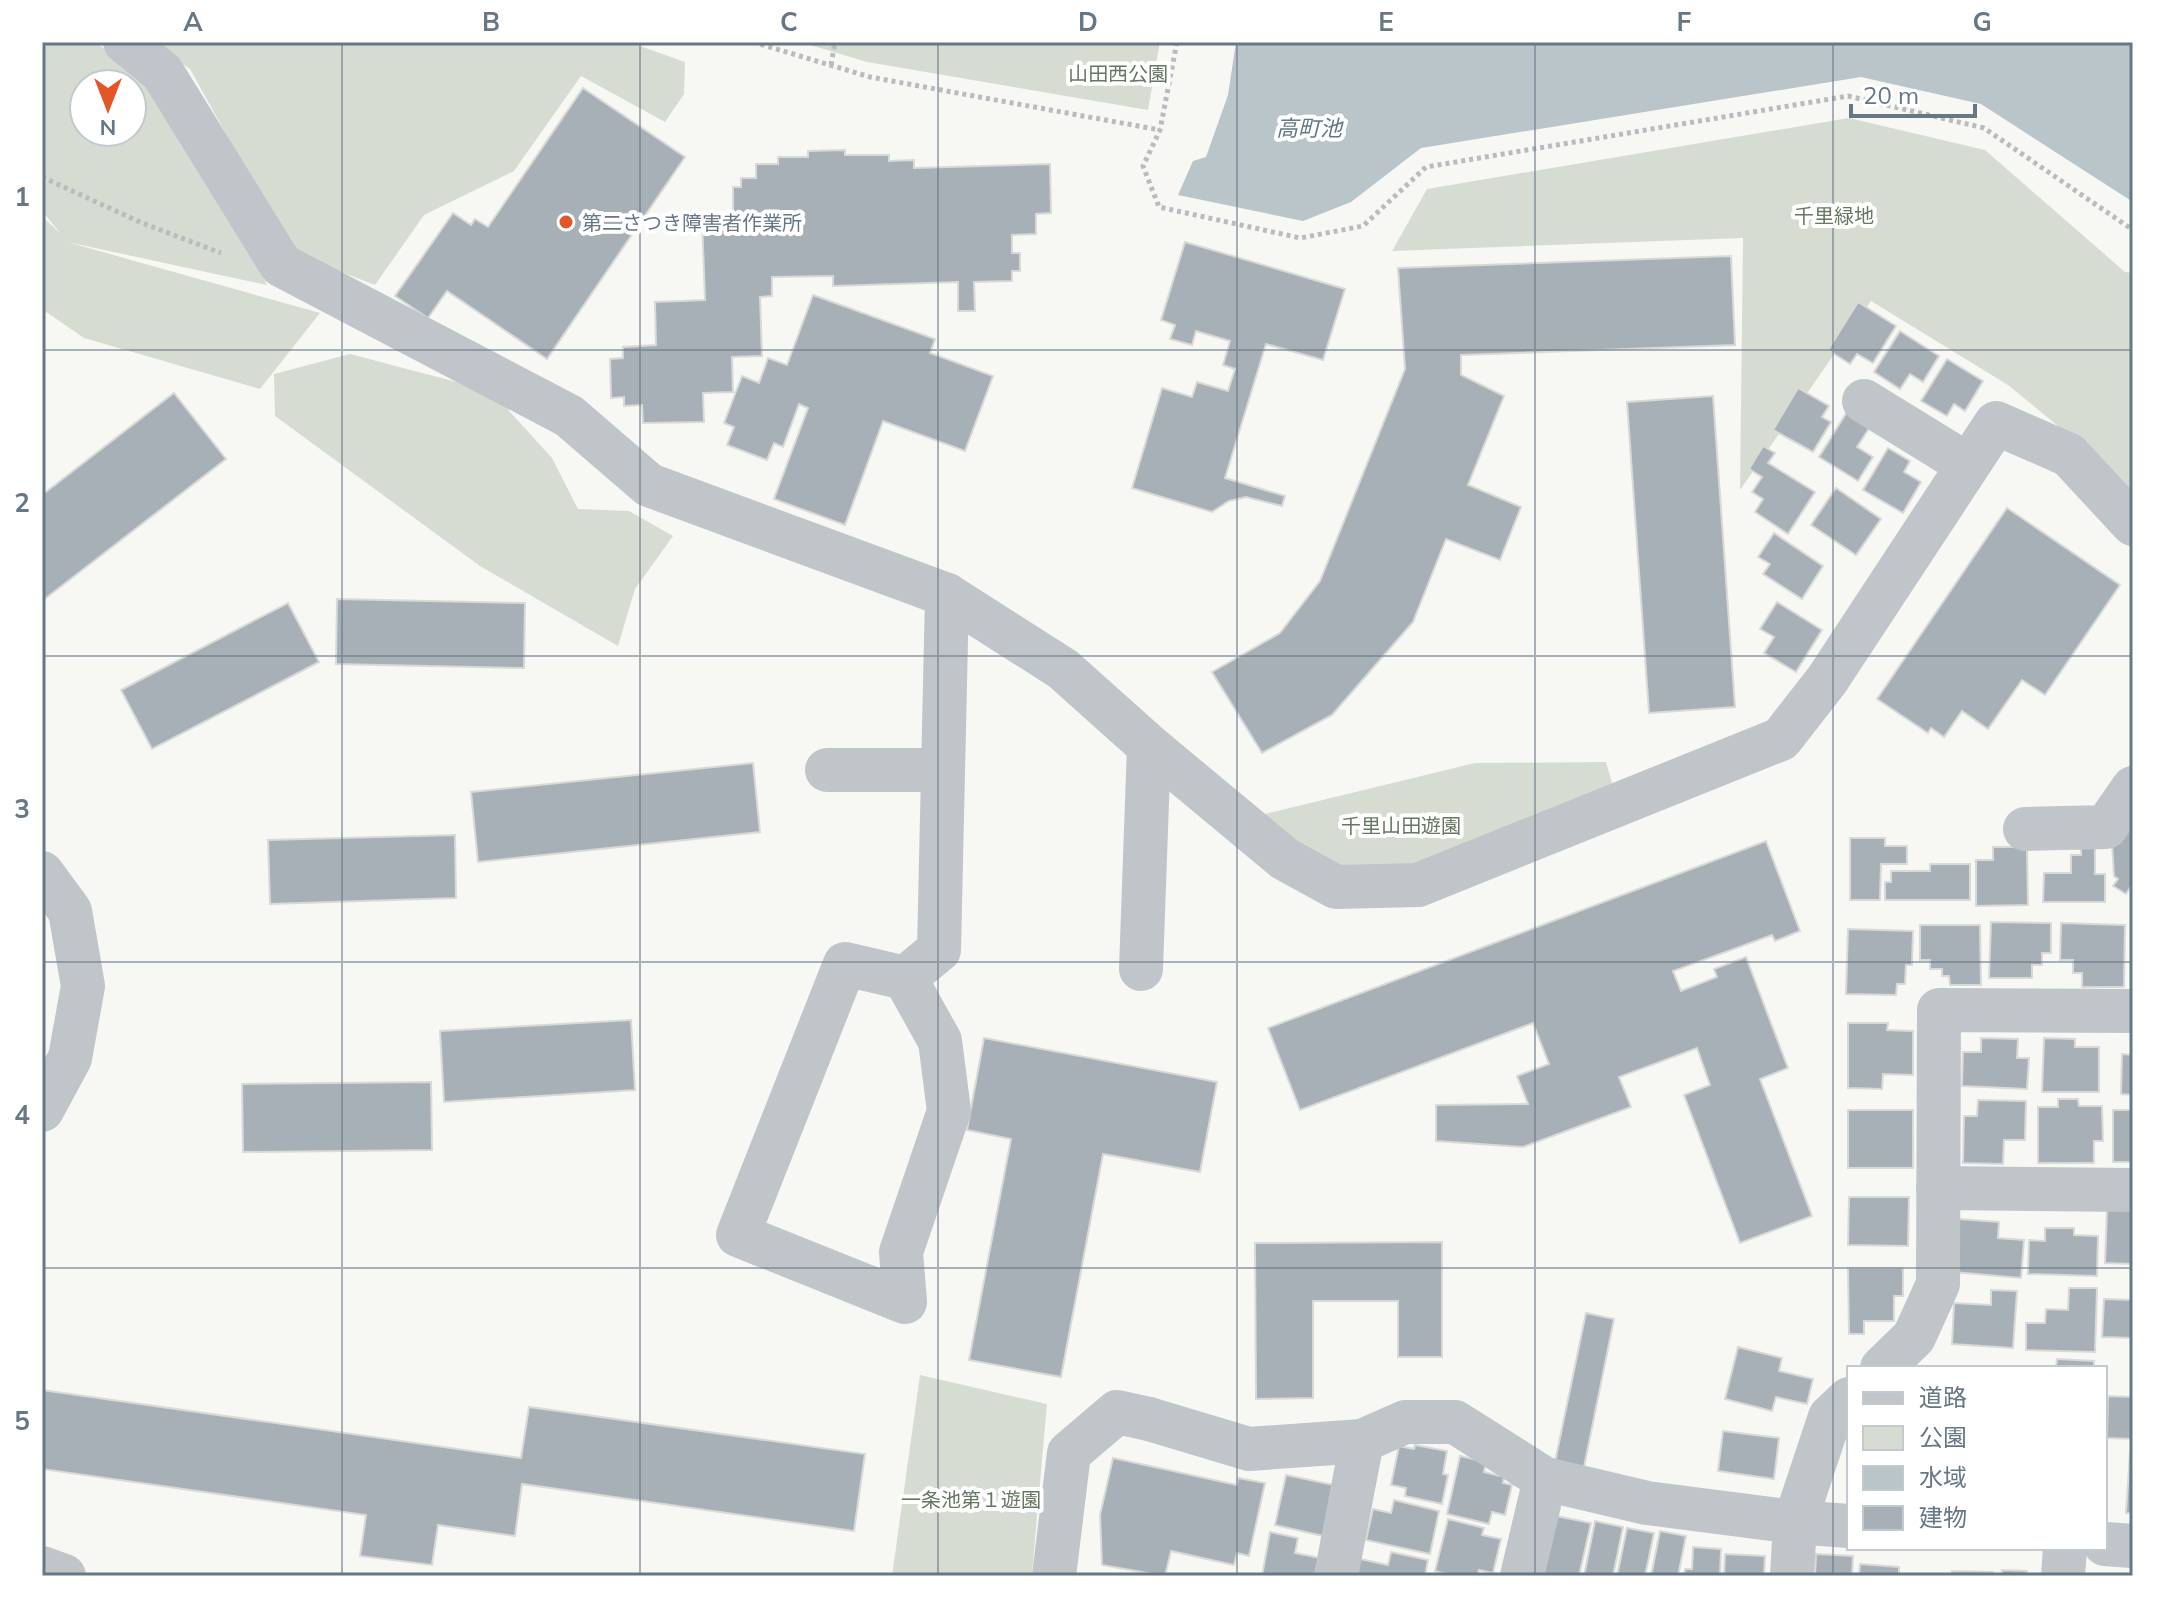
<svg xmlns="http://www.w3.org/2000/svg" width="2175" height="1618" font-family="Mulish,'Noto Sans JP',sans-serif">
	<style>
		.green { fill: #d7dcd3; fill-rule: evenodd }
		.water { fill: #b9c5c9 }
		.building { fill: #a7b0b6; stroke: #d9d9d7; stroke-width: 2 }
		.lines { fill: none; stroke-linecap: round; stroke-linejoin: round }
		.path { stroke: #b8bcbf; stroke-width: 5; stroke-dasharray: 4 4; stroke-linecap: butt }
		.minor { stroke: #c0c5c9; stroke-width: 44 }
		.tertiary { stroke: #c0c5c9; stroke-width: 44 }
		.grid { fill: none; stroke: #667786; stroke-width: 2; stroke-opacity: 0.55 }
		.poi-dot { fill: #e45528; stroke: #fff; stroke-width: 3 }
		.labels { text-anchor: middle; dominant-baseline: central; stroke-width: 8; stroke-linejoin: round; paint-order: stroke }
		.park-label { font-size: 20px; fill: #667861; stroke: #fff }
		.poi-label { font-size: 20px; fill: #667786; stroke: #fff; text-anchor: start }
		.water-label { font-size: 22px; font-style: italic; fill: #627982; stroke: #fff }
		.neatline { fill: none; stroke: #667786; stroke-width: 3 }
		.grid-label { font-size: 26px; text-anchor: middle; font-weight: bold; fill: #667786 }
	</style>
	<rect width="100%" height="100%" fill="#f7f7f4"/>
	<!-- green -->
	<g class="green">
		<path d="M42,42H96L151,88L250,248L267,285L67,242L320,313L260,389L84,338L42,309V216L61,234L42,211ZM84,84H132V132H84Z"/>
		<path d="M151,42H629L685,62L684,94L665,122L581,76L514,171L424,215L375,285L292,253L190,69Z"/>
		<path d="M800,42H1160L1148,110L867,62Z"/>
		<path d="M1849,118L1985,150L2125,272L2133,273V495L2086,449L2008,385L1871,301L1740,490L1743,238L1392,251L1427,189Z"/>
		<path d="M350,354L491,391L552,458L578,509L629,511L673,536L635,589L618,646L480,566L275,416L274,374Z"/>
		<path d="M1606,762L1613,786L1414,867L1356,872L1308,853L1261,815L1475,763Z"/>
		<path d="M920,1375L1047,1404L1032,1573L1029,1576H892Z"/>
	</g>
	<!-- water -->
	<path class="water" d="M1236,42H2133V202L1981,104L1861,77L1421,148L1351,202L1303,221L1178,195L1193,161L1206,157L1228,95Z"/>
	<!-- building -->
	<g class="building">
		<path d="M583,88L685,157L547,359L447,291L428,318L395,296L453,213L471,225L475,219L488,227Z"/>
		<path d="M845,150V155H889V161L914,160V168L1050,164L1051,213L1036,214V234L1012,235V253H1020V271H1012V281L974,282L975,311H958V282L833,286V276L772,277V296L760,297L762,356L732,357L733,392L703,393L704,422L643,423L642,405L624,406V397L611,398L610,359L623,358V347L656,345L655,302L705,300L702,218L733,217V187H741V178H756V164H778V157H808V151Z"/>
		<path d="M1185,242L1345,289L1323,360L1266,344L1225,478L1285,496L1282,506L1246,497L1229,501L1212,512L1132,488L1162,388L1192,397L1197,382L1228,391L1235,369L1223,365L1230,341L1196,331L1192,345L1170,339L1175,325L1161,320Z"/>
		<path d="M1731,256L1735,345L1461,355V375L1504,396L1468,485L1521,507L1500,560L1446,539L1413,622L1332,715L1262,753L1212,672L1280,633L1320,581L1405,369L1398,268Z"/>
		<path d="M813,295L935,339L930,353L993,376L965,451L883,421L845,525L774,499L808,408L799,404L783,447L774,443L767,460L727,445L734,427L724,423L742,376L759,383L768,358L787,365Z"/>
		<path d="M1858,302L1896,326L1873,363L1857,354L1850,364L1828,350Z"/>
		<path d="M1900,331L1939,356L1923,382L1910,374L1900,389L1874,372Z"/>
		<path d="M1947,359L1983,381L1965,411L1954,404L1947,416L1921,401Z"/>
		<path d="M1798,388L1829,406L1822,417L1831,422L1813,452L1773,430Z"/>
		<path d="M174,393L226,459L42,601V495Z"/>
		<path d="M1713,396L1735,707L1649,713L1627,402Z"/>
		<path d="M1847,412L1870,427L1857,447L1873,457L1858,481L1819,457Z"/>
		<path d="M1763,446L1775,453L1768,463L1815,492L1788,534L1755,512L1763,499L1752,492L1762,477L1749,469Z"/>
		<path d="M1888,448L1910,461L1904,472L1921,482L1903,513L1863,490Z"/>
		<path d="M1836,488L1881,519L1856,555L1811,525Z"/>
		<path d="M2007,508L2120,585L2045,695L2022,680L1988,729L1962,711L1944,737L1931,728L1928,733L1877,699Z"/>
		<path d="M1774,533L1823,566L1802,599L1763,574L1770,564L1758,557Z"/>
		<path d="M337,599L525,603L524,668L336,664Z"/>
		<path d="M1777,602L1822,630L1796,672L1764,653L1774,637L1760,629Z"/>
		<path d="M288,603L319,662L152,749L121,690Z"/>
		<path d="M753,763L760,832L478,862L471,792Z"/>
		<path d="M2133,812V883L2126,894L2113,886L2118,879L2114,876L2112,843Z"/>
		<path d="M455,835L456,898L270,904L268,840Z"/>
		<path d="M1850,838H1885V846H1907V864H1881L1880,900H1850Z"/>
		<path d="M1766,841L1800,931L1775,941L1772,935L1673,971L1681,991L1717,977L1714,969L1746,957L1788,1068L1760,1079L1812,1216L1740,1243L1684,1095L1710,1085L1697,1048L1619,1077L1631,1107L1523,1147L1436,1141V1105L1528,1104L1517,1076L1549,1064L1533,1023L1300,1110L1268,1028Z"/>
		<path d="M2081,842H2095V874H2105V902H2043L2044,873H2071V855H2081Z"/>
		<path d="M1993,847H2027L2028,905L1976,906V860H1993Z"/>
		<path d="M1930,864H1970V900H1885V882H1891V871H1930Z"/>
		<path d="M1991,922L2051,923V953H2042V965H2032V978H1989Z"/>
		<path d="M2132,922H2133V985H2131Z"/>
		<path d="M2061,923L2125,925L2124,987H2082V973H2073V960H2060Z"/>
		<path d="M1920,925H1980L1981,985H1950L1949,976H1942V969H1930V960H1920Z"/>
		<path d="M1848,929L1913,931L1912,965H1906L1905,984H1897L1896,995L1846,994Z"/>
		<path d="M631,1020L635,1090L444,1102L440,1031Z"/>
		<path d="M1848,1023H1888L1887,1030L1913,1031V1075L1883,1074L1882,1089L1848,1088Z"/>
		<path d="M984,1038L1217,1082L1200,1172L1103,1154L1061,1377L969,1360L1011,1139L967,1130Z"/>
		<path d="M1981,1038L2018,1039L2017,1058H2029L2027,1089L1962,1086L1963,1052H1981Z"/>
		<path d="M2044,1038L2075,1039V1047H2099V1092H2042Z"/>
		<path d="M2122,1054L2133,1055V1095L2121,1094Z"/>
		<path d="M431,1082L432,1150L243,1152L242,1084Z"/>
		<path d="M2058,1099H2078L2079,1106H2102L2103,1141H2094V1163H2038V1107H2058Z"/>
		<path d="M1978,1100L2026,1101L2025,1140H2004L2003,1164L1963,1163L1964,1116H1977Z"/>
		<rect x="1848" y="1110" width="65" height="58"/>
		<rect x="2113" y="1110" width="20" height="52"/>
		<path d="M1849,1197H1909L1908,1246L1848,1245Z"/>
		<path d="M2107,1210H2133V1264L2105,1263Z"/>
		<path d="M1958,1219L1999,1222L1998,1238L2024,1240L2021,1278L1954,1272Z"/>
		<path d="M2045,1228H2074V1235L2098,1236L2097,1276L2028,1274L2029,1240L2045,1241Z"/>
		<path d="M1442,1242V1357H1398V1301H1313V1398L1256,1399L1255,1243Z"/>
		<path d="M1848,1268H1903V1296H1894V1321H1864V1334H1849Z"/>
		<path d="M2069,1288H2097L2095,1352L2026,1350V1323H2045L2046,1309L2068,1310Z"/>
		<path d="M1991,1290L2017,1291L2013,1348L1952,1344L1954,1303L1991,1305Z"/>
		<path d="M2104,1299L2133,1300V1338L2102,1337Z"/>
		<path d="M1586,1313L1614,1319L1584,1467L1555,1462Z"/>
		<path d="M1738,1347L1782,1358L1779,1371L1813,1379L1807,1404L1776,1397L1772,1411L1725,1399Z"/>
		<path d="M2057,1359L2094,1361V1368H2056Z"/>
		<path d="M42,1390L521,1458L529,1407L865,1454L854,1531L522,1484L515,1536L438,1525L432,1565L360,1556L366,1515L42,1469Z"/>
		<path d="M2108,1396L2133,1397V1439L2107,1438Z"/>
		<path d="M1723,1431L1779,1438L1774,1479L1718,1471Z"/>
		<path d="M1415,1445L1447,1451L1443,1474L1448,1475L1442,1504L1405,1496L1406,1488L1391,1485L1399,1446L1414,1449Z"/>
		<path d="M2130,1453H2133V1513H2126Z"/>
		<path d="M1460,1456L1486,1462L1484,1472L1504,1477L1503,1483L1512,1485L1505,1515L1492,1512L1489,1524L1447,1514Z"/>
		<path d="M1113,1458L1237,1485L1238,1478L1265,1483L1249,1556L1237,1553L1234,1565L1171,1551L1165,1576L1102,1565L1100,1515Z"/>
		<path d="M1286,1475L1334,1485L1323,1536L1275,1525Z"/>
		<path d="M1394,1500L1439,1511L1430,1554L1366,1540L1373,1509L1391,1513Z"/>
		<path d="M1551,1515L1591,1523L1579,1576H1537Z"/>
		<path d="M1448,1519L1484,1528L1482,1535L1501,1539L1493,1573L1479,1570L1477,1576H1454L1435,1571Z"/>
		<path d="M1595,1521L1623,1527L1613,1576H1584Z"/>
		<path d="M1627,1528L1654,1533L1645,1576H1617Z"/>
		<path d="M1660,1531L1686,1536L1678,1576H1651Z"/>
		<path d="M1270,1532L1298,1538L1295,1553L1320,1558L1316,1576H1262Z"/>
		<path d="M1693,1547L1721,1549L1720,1576H1684L1685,1569H1692Z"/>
		<path d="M1391,1552L1428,1560L1425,1576H1352L1356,1558L1388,1565Z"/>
		<path d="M1725,1554L1765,1556L1764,1576H1724Z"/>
		<path d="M1816,1554L1853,1556L1852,1576H1815Z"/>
		<path d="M1860,1564L1899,1567V1576H1859Z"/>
		<path d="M2002,1570L2027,1571V1576H2002Z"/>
		<path d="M1952,1571L1993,1572V1576H1952Z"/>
	</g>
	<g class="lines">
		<!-- path -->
		<g class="path">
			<path d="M753,42L870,77L1160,130"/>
			<path d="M1107,42H1115"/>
			<path d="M1177,42L1160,130L1143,166L1159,207L1300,238L1363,226L1426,167L1848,96L1984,128L2133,230"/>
			<path d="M831,65L835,42"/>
			<path d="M42,177L142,223L221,253"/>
		</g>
		<!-- minor -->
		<g class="minor">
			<path d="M125,42L162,72L281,265L569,416L649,485L947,595L1063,669L1149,746L1285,859L1336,887L1418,885L1781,739L1827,680L1996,423L2069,455L2133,524"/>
			<path d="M1864,401L1968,465"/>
			<path d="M827,770H943"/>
			<path d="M2025,829L2106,827L2133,788"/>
			<path d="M1141,969L1149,746"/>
			<path d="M905,978L845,964L738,1235L905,1302L901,1252L949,1111L940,1041L905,978L939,950L947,595"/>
			<path d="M1938,1188L2133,1190"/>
			<path d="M1882,1368L1914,1337L1938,1284L1939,1010L2133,1011"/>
			<path d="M1149,1419L1249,1449L1362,1441L1405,1422H1455L1545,1479L1647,1503L1795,1522L1849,1526"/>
			<path d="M2105,1544L2133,1546"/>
			<path d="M1336,1576L1362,1441"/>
			<path d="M1522,1576L1545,1479"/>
			<path d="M1792,1576L1795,1522L1830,1417L1849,1399"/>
			<path d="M2063,1576L2065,1548"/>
		</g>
		<!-- tertiary -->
		<g class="tertiary">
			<path d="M42,873L70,911L83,986L70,1058L42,1110"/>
			<path d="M42,1568L64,1576"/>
			<path d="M1054,1576L1069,1453L1117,1412L1149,1419"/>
		</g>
	</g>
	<!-- grid -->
	<path class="grid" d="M342,42V1576M640,42V1576M938,42V1576M1237,42V1576M1535,42V1576M1833,42V1576M42,350H2133M42,656H2133M42,962H2133M42,1268H2133"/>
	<!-- markers -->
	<circle class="poi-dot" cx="566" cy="222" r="8"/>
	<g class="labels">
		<!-- park labels -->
		<g class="park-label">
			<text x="1118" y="73">山田西公園</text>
			<text x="1834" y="215">千里緑地</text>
			<text x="1401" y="825">千里山田遊園</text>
			<text x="971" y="1499">一条池第１遊園</text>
		</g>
		<!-- poi labels -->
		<g class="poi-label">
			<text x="582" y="222">第二さつき障害者作業所</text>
		</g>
		<!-- water labels -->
		<g class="water-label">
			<text x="1309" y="128">高町池</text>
		</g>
	</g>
	<!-- border -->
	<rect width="2175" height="1618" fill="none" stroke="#ffffff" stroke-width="88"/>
	<!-- legend -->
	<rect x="1847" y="1366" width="260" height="184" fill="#ffffff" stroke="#c2c9cf" stroke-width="2"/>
	<rect x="1863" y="1392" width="40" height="12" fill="#c0c5c9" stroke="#c2c9cf" stroke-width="2"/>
	<text x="1919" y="1406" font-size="24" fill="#667786">道路</text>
	<rect x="1863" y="1426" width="40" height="24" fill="#d7dcd3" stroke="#c2c9cf" stroke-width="2"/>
	<text x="1919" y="1446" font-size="24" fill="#667786">公園</text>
	<rect x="1863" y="1466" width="40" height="24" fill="#b9c5c9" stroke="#c2c9cf" stroke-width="2"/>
	<text x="1919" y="1486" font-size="24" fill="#667786">水域</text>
	<rect x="1863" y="1506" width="40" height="24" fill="#a7b0b6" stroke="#c2c9cf" stroke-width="2"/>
	<text x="1919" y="1526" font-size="24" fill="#667786">建物</text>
	<!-- north arrow -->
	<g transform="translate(108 108) rotate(180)"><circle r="38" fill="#ffffff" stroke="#c2c9cf" stroke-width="2"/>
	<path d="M0-6L14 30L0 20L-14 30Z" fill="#e45528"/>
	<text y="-12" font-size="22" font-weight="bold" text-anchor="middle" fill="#667786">N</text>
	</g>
	<!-- scale -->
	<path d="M1851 104v12h124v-12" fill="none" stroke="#667786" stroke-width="4"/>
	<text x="1863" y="104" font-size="24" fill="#667786" stroke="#ffffff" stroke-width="6" paint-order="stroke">20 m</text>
	<rect x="44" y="44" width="2087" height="1530" class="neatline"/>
	<g class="grid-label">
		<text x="193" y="31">A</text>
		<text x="491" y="31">B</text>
		<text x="789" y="31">C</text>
		<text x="1088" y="31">D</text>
		<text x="1386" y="31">E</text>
		<text x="1684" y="31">F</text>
		<text x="1982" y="31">G</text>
		<text x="22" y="206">1</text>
		<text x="22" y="512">2</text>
		<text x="22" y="818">3</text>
		<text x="22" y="1124">4</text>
		<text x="22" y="1430">5</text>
	</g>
</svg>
